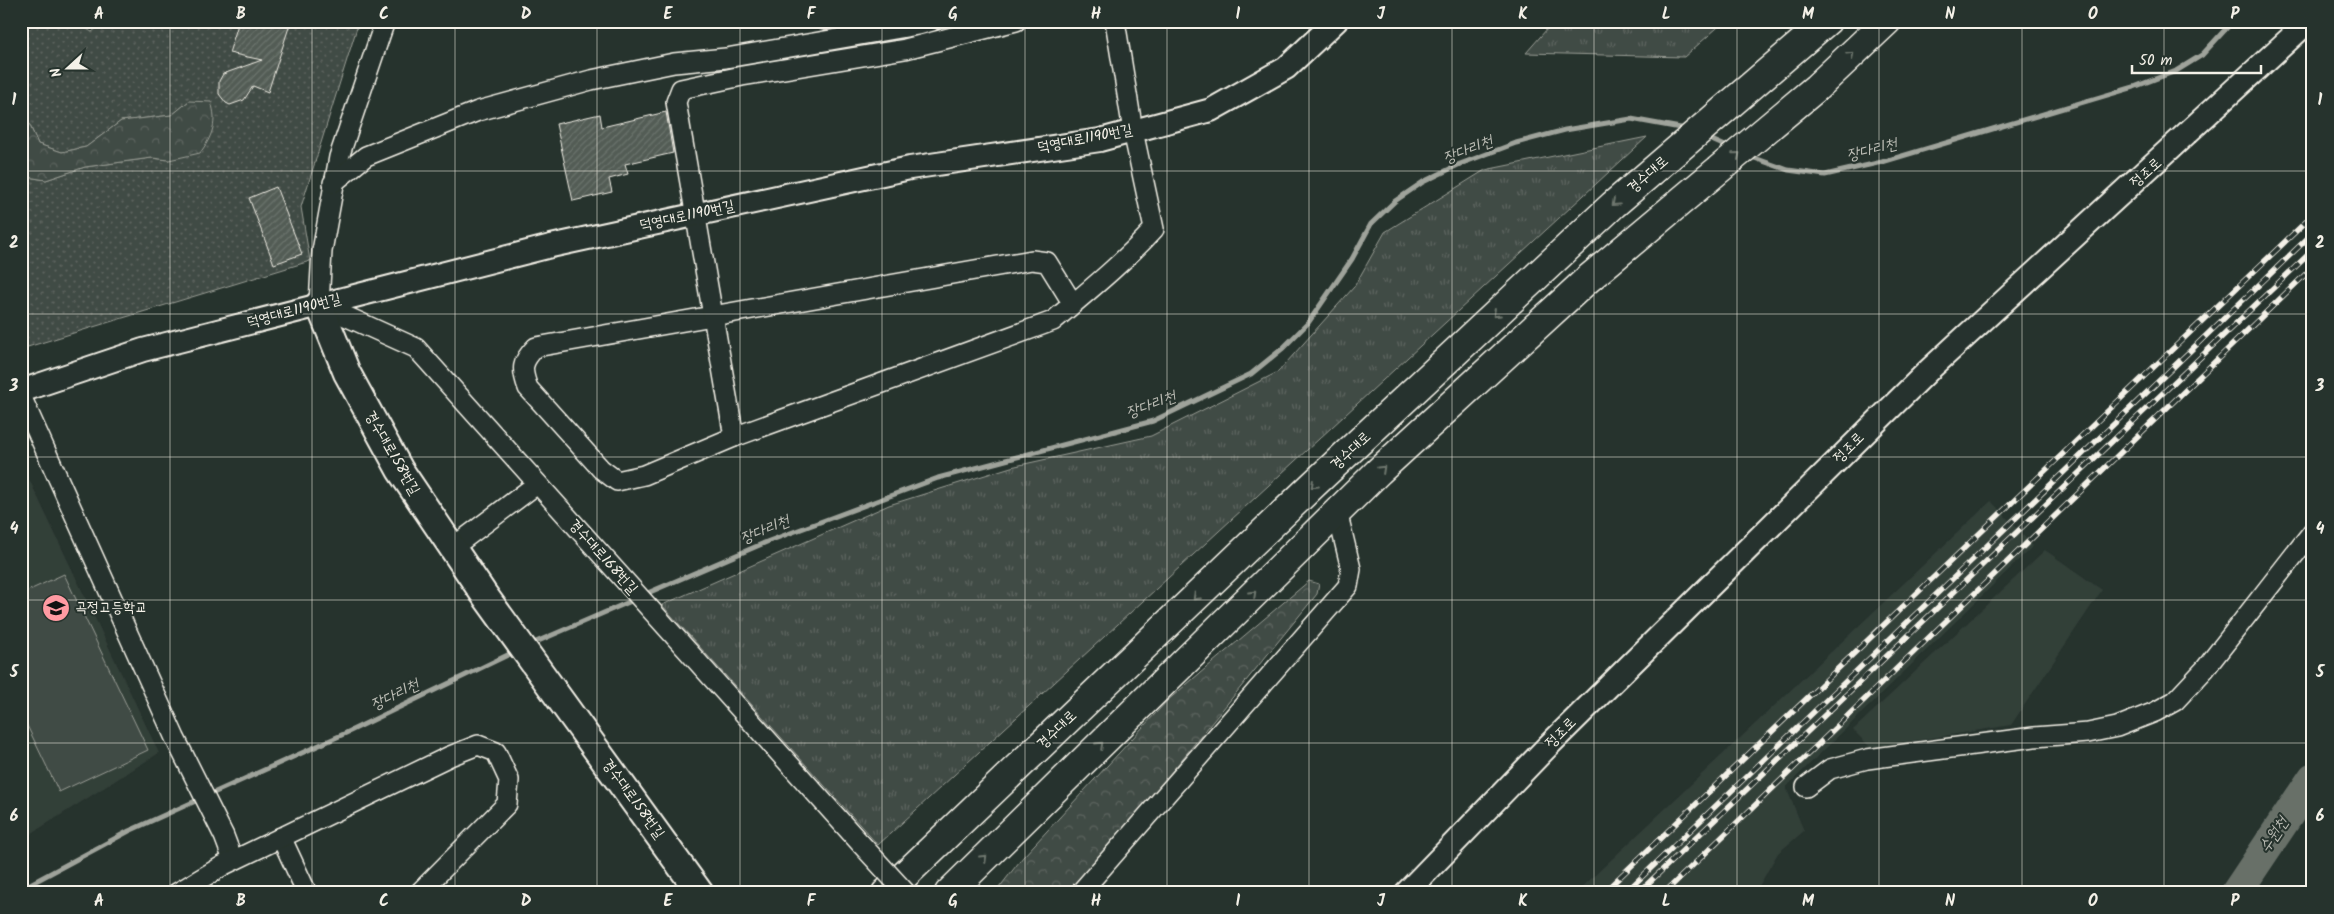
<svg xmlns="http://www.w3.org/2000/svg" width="2334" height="914" font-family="Kalam,'Poor Story',sans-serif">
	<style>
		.built { fill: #333f39 }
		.grass { fill: url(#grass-dots); stroke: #9a9e96 }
		.forest { fill: url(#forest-crowns); stroke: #9a9e96 }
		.park { fill: url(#park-tufts); stroke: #9a9e96 }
		.pitch { fill: #414b45; stroke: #9a9e96 }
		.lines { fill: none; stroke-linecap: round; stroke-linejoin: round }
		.stream { stroke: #9fa39b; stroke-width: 5 }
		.river { stroke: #676f68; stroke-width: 31 }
		.building { fill: url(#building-hatch); stroke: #f4f1e8 }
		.minor-casing { stroke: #f4f1e8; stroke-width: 22 }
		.tertiary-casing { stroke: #f4f1e8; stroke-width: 26 }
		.secondary-casing { stroke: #f4f1e8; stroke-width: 30 }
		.primary-casing { stroke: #f4f1e8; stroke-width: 31 }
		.minor { stroke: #26332d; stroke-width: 19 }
		.tertiary { stroke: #26332d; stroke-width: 22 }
		.secondary { stroke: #26332d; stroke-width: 26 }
		.primary { stroke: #26332d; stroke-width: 28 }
		.rail-casing { stroke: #f4f1e8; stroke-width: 5.5 }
		.rail { stroke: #26332d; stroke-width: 4; stroke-dasharray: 11; stroke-linecap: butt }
		.minor-bridge-casing { stroke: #f4f1e8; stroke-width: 22; stroke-linecap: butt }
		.minor-bridge { stroke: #26332d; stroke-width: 19 }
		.oneway { stroke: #6e766e }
		.grid { fill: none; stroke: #f4f1e8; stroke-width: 1; stroke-opacity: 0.55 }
		.labels { text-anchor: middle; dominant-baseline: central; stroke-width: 4; stroke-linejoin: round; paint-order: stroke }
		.street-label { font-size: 15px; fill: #f4f1e8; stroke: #26332d }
		.poi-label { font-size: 15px; fill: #f4f1e8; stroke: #26332d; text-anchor: start }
		.water-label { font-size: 16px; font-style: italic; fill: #bcbdb5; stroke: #26332d }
		.neatline { fill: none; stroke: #f4f1e8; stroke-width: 2 }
		.grid-label { font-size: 16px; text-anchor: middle; font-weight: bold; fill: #f4f1e8 }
	</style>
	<defs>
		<pattern id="grass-dots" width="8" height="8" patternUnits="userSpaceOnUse" patternTransform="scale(1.25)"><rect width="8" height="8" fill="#414b45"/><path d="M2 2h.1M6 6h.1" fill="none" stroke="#5d6560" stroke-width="1.8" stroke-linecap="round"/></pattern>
		<pattern id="forest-crowns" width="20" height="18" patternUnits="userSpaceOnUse" patternTransform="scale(1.25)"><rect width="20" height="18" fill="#414b45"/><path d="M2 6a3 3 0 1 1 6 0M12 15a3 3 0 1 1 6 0" fill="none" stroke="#5d6560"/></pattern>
		<pattern id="park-tufts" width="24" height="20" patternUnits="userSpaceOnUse" patternTransform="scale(1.25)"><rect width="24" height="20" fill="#414b45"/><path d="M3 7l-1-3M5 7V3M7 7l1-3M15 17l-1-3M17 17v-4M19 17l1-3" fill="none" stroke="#5d6560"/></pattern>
		<pattern id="building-hatch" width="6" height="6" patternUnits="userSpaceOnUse" patternTransform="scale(1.25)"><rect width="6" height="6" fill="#525c55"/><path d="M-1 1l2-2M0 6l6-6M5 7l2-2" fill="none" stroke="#6c746d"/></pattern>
	</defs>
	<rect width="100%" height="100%" fill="#26332d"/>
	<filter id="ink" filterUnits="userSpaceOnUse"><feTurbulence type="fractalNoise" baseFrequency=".02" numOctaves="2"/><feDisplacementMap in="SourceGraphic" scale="10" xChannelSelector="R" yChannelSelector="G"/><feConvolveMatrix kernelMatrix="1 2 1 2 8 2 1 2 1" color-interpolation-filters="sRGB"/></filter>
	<g filter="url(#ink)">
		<!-- built -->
		<g class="built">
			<path d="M21,462L159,753L21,840Z"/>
			<path d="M1991,501L2033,546L1786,787L1804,831L1778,853L1755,893H1576Z"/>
			<path d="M2045,550L2102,590L2011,725L1871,748L1853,730Z"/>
		</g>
		<!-- grass -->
		<path class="grass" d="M21,21H80L85,28L92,32L98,27V21H359L301,207L310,261L21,349V176L46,180L85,167L152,158L169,160L189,101L172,115L121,121L86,147L62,152L38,144L21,105Z"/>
		<!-- forest -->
		<g class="forest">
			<path d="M189,101L211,102C218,122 212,137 200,153L169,160L152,158L85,167L46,180L21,176V105L38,144L62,152L86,147L121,121L172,115Z"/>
			<path d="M1309,581L1319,584L1317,594L1102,857L1070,893H995L1023,857L1167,701Z"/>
		</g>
		<!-- park -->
		<g class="park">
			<path d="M1554,21H1725L1684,57L1526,53Z"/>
			<path d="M1647,137L878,845L662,605L889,505L1011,467L1151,436L1278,372L1354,287L1385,232L1485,170Z"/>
		</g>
		<!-- pitch -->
		<path class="pitch" d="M64,574L148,750L59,792L21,713V594Z"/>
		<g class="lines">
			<!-- stream -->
			<g class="stream">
				<path d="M1705,137L1732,149"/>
				<path d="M1749,156L1788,170L1825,175L1882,162L2134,87L2176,71L2202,55L2233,21"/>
				<path d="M643,595L769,541L938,478L1153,421L1251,374L1283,348L1308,323L1352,259L1371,224L1395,201L1423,182L1460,164L1516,143L1565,130L1631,119L1686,129"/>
				<path d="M529,645L636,599"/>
				<path d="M21,889L129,831L346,733L516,651"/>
			</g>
			<!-- river -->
			<path class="river" d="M2236,893L2313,778"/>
		</g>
		<!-- building -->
		<g class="building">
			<path d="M239,21H291L268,92L253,86L244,100L230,105L226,103L219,94V81L223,74L262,60L229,53Z"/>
			<path d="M666,112L673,153L625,164L628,174L609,179L612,192L573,201L556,124L600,114L602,127Z"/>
			<path d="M276,187L302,254L274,264L249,198Z"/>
		</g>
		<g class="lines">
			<!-- minor casing -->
			<g class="minor-casing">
				<g id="minor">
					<path d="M385,21L339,157L322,251L319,304L416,348L861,844"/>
					<path d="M333,183L366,156L478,111L591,80L674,63L726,58L918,25L932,21"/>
					<path d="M1073,304L1047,262L1032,260L536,347C521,362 521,369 528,388L601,469L617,481L644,475L734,437L1053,321C1087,292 1123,263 1154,229L1133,131L1115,21"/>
					<path d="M21,396L175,738L224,836L233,860"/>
					<path d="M734,437L676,102L681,89L742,76L905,49L1016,21"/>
					<path d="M452,548L537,484"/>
					<path d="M1806,787L1830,769L1867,759L2034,737L2088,733L2117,727L2155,712L2175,701L2205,669L2313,531"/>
					<path d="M281,837L307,893"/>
					<path d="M177,893L224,865L450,756L478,745L496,752L509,780L507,804L419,893"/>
					<path d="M1080,893L1348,586L1351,569L1337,511"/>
				</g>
			</g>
			<!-- tertiary casing -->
			<g class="tertiary-casing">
				<g id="tertiary">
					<path d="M21,391L143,350L551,246L910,168L1100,140L1211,110L1286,68L1336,21"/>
					<path d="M1406,893L1548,746L1929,370L2309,21"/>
				</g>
			</g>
			<!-- secondary casing -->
			<g class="secondary-casing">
				<path id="secondary" d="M319,304L347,373L400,470L483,593L700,893"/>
			</g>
			<!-- primary casing -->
			<g class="primary-casing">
				<g id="primary">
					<path d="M886,893L1314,484L1613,205L1827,21"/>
					<path d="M949,893L1379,471L1588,279L1816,88L1887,21"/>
				</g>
			</g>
			<!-- minor -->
			<use href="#minor" class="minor"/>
			<!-- tertiary -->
			<use href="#tertiary" class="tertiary"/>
			<!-- secondary -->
			<use href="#secondary" class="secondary"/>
			<!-- primary -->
			<use href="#primary" class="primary"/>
			<!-- rail casing -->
			<g class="rail-casing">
				<g id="rail">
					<path d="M1603,893L2313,215"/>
					<path d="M1625,893L2313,233"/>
					<path d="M1638,893L2313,250"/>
					<path d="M1664,893L2313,267"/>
				</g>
			</g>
			<!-- rail -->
			<use href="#rail" class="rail"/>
			<!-- minor-bridge casing -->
			<g class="minor-bridge-casing">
				<path id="minor-bridge" d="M861,844L906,893"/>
			</g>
			<!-- minor-bridge -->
			<use href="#minor-bridge" class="minor-bridge"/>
		</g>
		<!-- one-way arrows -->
		<defs><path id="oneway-chevron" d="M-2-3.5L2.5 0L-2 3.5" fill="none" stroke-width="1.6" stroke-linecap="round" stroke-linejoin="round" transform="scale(1.25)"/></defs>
		<g class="oneway">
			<use href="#oneway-chevron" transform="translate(1851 55) rotate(-43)"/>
			<use href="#oneway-chevron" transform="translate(1737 155) rotate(-40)"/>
			<use href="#oneway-chevron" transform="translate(1615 203) rotate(138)"/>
			<use href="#oneway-chevron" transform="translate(1496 314) rotate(137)"/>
			<use href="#oneway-chevron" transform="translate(1382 469) rotate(-43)"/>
			<use href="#oneway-chevron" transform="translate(1314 485) rotate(137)"/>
			<use href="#oneway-chevron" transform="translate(1253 594) rotate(-44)"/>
			<use href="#oneway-chevron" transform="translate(1196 597) rotate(136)"/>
			<use href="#oneway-chevron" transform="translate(1100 745) rotate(-44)"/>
			<use href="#oneway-chevron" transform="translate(984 858) rotate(-44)"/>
		</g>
	</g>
	<!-- grid -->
	<path class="grid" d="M170,21V893M312,21V893M455,21V893M597,21V893M740,21V893M882,21V893M1025,21V893M1167,21V893M1309,21V893M1452,21V893M1594,21V893M1737,21V893M1879,21V893M2022,21V893M2164,21V893M21,171H2313M21,314H2313M21,457H2313M21,600H2313M21,743H2313"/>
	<!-- icons -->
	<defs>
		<g id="school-disc" transform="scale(1.4375)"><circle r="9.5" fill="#ff9aa2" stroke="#26332d"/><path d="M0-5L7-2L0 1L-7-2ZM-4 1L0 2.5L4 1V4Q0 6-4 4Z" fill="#111"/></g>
	</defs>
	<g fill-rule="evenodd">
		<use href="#school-disc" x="56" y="608"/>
	</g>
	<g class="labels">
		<!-- street labels -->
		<g class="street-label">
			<text transform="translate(1085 139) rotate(-11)">덕영대로1190번길</text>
			<text transform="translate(2146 173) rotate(-42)">정조로</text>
			<text transform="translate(1648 175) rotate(-41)">경수대로</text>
			<text transform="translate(687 216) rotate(-12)">덕영대로1190번길</text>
			<text transform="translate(294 311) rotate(-15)">덕영대로1190번길</text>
			<text transform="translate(1849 448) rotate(-45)">정조로</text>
			<text transform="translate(1351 451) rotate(-43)">경수대로</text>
			<text transform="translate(392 453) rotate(60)">경수대로158번길</text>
			<text transform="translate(603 557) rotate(48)">경수대로168번길</text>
			<text transform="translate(1057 730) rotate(-44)">경수대로</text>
			<text transform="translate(1561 733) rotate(-45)">정조로</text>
			<text transform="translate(633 799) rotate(54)">경수대로158번길</text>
		</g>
		<!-- poi labels -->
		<g class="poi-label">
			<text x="75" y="608">곡정고등학교</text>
		</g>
		<!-- water labels -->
		<g class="water-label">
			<text transform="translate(1468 150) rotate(-21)">장다리천</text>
			<text transform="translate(1872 150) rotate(-14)">장다리천</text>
			<text transform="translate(1151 405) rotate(-20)">장다리천</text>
			<text transform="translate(765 530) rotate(-22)">장다리천</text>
			<text transform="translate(395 695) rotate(-26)">장다리천</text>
			<text transform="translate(2274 835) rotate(-56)">수원천</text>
		</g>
	</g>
	<!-- margin -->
	<rect width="2334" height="914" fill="none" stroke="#26332d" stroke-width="55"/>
	<!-- north arrow -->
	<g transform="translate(68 68) rotate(249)" stroke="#26332d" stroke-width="4" paint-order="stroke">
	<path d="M0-4L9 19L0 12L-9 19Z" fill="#f4f1e8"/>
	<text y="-8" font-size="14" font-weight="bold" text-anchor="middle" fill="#f4f1e8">N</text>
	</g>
	<!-- scale -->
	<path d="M2132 65v8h129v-8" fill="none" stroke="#f4f1e8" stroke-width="2.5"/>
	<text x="2139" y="65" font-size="15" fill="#f4f1e8" stroke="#26332d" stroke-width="4" paint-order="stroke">50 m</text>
	<rect x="28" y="28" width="2278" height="858" class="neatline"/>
	<g class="grid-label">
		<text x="99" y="19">A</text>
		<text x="241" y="19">B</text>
		<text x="384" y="19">C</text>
		<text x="526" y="19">D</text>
		<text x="668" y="19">E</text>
		<text x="811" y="19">F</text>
		<text x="953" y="19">G</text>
		<text x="1096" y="19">H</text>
		<text x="1238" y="19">I</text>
		<text x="1381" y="19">J</text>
		<text x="1523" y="19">K</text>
		<text x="1666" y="19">L</text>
		<text x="1808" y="19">M</text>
		<text x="1950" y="19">N</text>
		<text x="2093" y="19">O</text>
		<text x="2235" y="19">P</text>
		<text x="14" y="105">1</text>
		<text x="2320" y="105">1</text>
		<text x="14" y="248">2</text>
		<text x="2320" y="248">2</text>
		<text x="14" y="391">3</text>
		<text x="2320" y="391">3</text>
		<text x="14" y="534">4</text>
		<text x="2320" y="534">4</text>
		<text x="14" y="677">5</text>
		<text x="2320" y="677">5</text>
		<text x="14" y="821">6</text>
		<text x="2320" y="821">6</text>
		<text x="99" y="906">A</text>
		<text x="241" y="906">B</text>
		<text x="384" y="906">C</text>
		<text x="526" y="906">D</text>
		<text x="668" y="906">E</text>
		<text x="811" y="906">F</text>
		<text x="953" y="906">G</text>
		<text x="1096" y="906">H</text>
		<text x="1238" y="906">I</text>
		<text x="1381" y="906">J</text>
		<text x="1523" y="906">K</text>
		<text x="1666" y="906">L</text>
		<text x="1808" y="906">M</text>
		<text x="1950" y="906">N</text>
		<text x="2093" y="906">O</text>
		<text x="2235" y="906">P</text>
	</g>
</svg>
